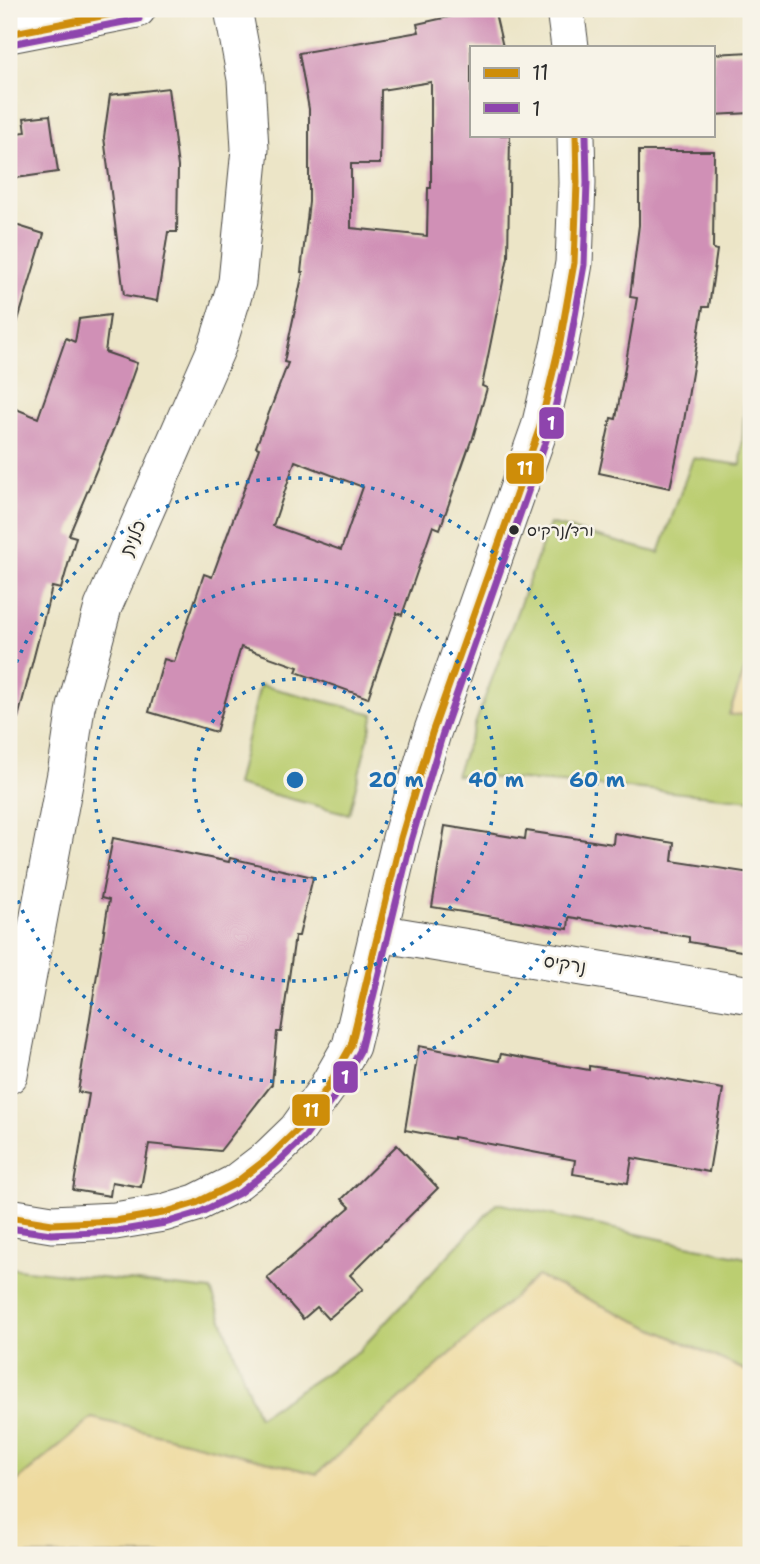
<svg xmlns="http://www.w3.org/2000/svg" width="760" height="1564" font-family="'Shantell Sans','Playpen Sans Hebrew',sans-serif">
	<style>
		.green { fill: #bbce71; stroke: #737c4e; stroke-width: 2 }
		.sand { fill: #eeda9e; stroke: #8c8264; stroke-width: 2 }
		.building { fill: #d090b6; fill-rule: evenodd }
		.lines { fill: none; stroke-linecap: round; stroke-linejoin: round }
		.minor-casing { stroke: #484742; stroke-width: 39 }
		.minor { stroke: #fff; stroke-width: 37 }
		.bus-1-casing { stroke: #f7f3e8; stroke-width: 12 }
		.bus-2-casing { stroke: #f7f3e8; stroke-width: 12 }
		.bus-1 { stroke: #ce8d09; stroke-width: 7 }
		.bus-2 { stroke: #8e44ad; stroke-width: 7 }
		.ring { fill: none; stroke: #1f6fb2; stroke-width: 3.5; stroke-dasharray: 3.5 7 }
		.bus-dot { fill: #2b2b2b; stroke: #f7f3e8; stroke-width: 2.5 }
		.labels { text-anchor: middle; dominant-baseline: central; stroke-width: 5; stroke-linejoin: round; paint-order: stroke }
		.bus-label { font-size: 16px; fill: #2b2b2b; stroke: #f7f3e8; text-anchor: start }
		.street-label { font-size: 18px; fill: #2b2b2b; stroke: #f7f3e8 }
		.centre { fill: #1f6fb2; stroke: #f7f3e8; stroke-width: 3.5 }
		.ring-label { font-size: 21px; text-anchor: middle; font-weight: bold; fill: #1f6fb2; stroke: #f7f3e8; stroke-width: 5; stroke-linejoin: round; paint-order: stroke }
		.line-badge { stroke: #f7f3e8; stroke-width: 2.5 }
		.badge-label { font-size: 19px; text-anchor: middle; font-weight: bold; fill: #fff }
	</style>
	<rect width="100%" height="100%" fill="#f7f3e8"/>
	<filter id="ink" filterUnits="userSpaceOnUse"><feTurbulence type="fractalNoise" baseFrequency=".0143" numOctaves="2"/><feDisplacementMap in="SourceGraphic" scale="14" xChannelSelector="R" yChannelSelector="G"/><feConvolveMatrix kernelMatrix="1 2 1 2 8 2 1 2 1" color-interpolation-filters="sRGB"/></filter>
	<filter id="wash" filterUnits="userSpaceOnUse"><feTurbulence type="fractalNoise" baseFrequency=".00686" numOctaves="4" result="noise"/><feDisplacementMap in="SourceGraphic" scale="28" xChannelSelector="R" yChannelSelector="G"/><feGaussianBlur stdDeviation="1.57" result="paint"/><feColorMatrix in="noise" values="0 0 0 0 0 0 0 0 0 0 0 0 0 0 0 0 0 1.4 0 .05"/><feComposite in="paint" operator="in"/></filter>
	<g filter="url(#wash)">
		<rect width="100%" height="100%" fill="#ece5c7"/>
		<!-- green -->
		<g class="green">
			<path d="M751,304V652L729,714H751V800L641,789L456,775L550,524L659,553L693,458L741,465Z"/>
			<path d="M260,685L374,714L349,814L236,785Z"/>
			<path d="M497,1203L751,1259V1373L537,1277L317,1474L92,1418L9,1488V1268L211,1290L258,1417L359,1351Z"/>
		</g>
		<!-- sand -->
		<g class="sand">
			<path d="M751,652V714L729,715Z"/>
			<path d="M537,1276L751,1373V1555H9V1488L92,1418L317,1474Z"/>
		</g>
		<g id="blocks">
			<!-- building -->
			<g class="building">
				<path d="M484,9H494L503,47H471V135H510L508,257L482,386L487,388L472,441H471L440,529L433,526L402,615L397,613L368,698L296,672L298,667L241,647L216,732L149,712L164,659L174,662L204,574L212,577L259,448L256,447L288,363L284,362L303,272H301L309,202V109L299,53L419,32L417,24ZM431,82V188H428L427,236L351,228V164H380L381,90ZM295,461L363,487L341,550L273,526Z"/>
				<path d="M751,52V113L713,115V54Z"/>
				<path d="M168,88L178,167L177,232H168L157,301L124,295L104,137L110,95Z"/>
				<path d="M50,115L58,172L9,179V134L26,132L24,118Z"/>
				<path d="M639,151H714L713,249L717,250L709,307H703L682,433L670,488L599,473L611,418L616,419L637,298L630,297L639,225Z"/>
				<path d="M9,223L44,234L16,327L9,326Z"/>
				<path d="M110,315L105,352L137,363L114,428L69,535L76,537L61,589L52,587L18,718L9,717V406L38,418L66,338L75,342L79,319Z"/>
				<path d="M445,826L525,839L526,831L613,844L614,833L674,843L672,861L751,873V921L747,952L689,942V937L569,917L568,929L432,907Z"/>
				<path d="M113,838L229,862L230,858L313,877L299,936H295L281,1032H277L272,1084L220,1151L149,1144L141,1187L112,1182L110,1196L73,1190L89,1094L78,1092L109,900L101,898Z"/>
				<path d="M419,1046L499,1061L501,1054L589,1070V1066L644,1074V1075L723,1089L709,1172L632,1158L628,1183L573,1174L575,1160L453,1137V1139L405,1130Z"/>
				<path d="M397,1145L438,1188L350,1275L363,1289L328,1319L317,1307L303,1319L267,1278L350,1207L342,1199Z"/>
			</g>
		</g>
	</g>
	<g filter="url(#ink)">
		<use href="#blocks" fill-opacity="0" stroke="#484742" stroke-width="2"/>
		<g class="lines">
			<!-- minor casing -->
			<g class="minor-casing">
				<g id="minor">
					<path d="M565,9L570,47"/>
					<path d="M9,34L137,9"/>
					<path d="M378,933L751,995"/>
					<path d="M9,1075L67,768L76,707L103,607L217,347L237,282L250,149L246,79L233,9"/>
					<path d="M9,1217L52,1224L115,1221L163,1213L196,1203L234,1184L268,1158L297,1130L327,1088L351,1046L401,838L432,733L540,427L560,342L574,263L577,183L576,135"/>
				</g>
			</g>
			<!-- minor -->
			<use href="#minor" class="minor"/>
			<!-- bus-1 casing -->
			<g class="bus-1-casing">
				<g id="bus-1">
					<path d="M9,34L137,9"/>
					<path d="M9,1217L52,1224L115,1221L163,1213L196,1203L234,1184L268,1158L297,1130L327,1088L351,1046L401,838L432,733L540,427L560,342L574,263L577,183L576,135"/>
				</g>
			</g>
			<!-- bus-2 casing -->
			<g class="bus-2-casing">
				<g id="bus-2">
					<path d="M11,44L139,19"/>
					<path d="M9,1228L51,1234L117,1231L165,1223L199,1213L239,1193L274,1166L305,1137L336,1094L360,1051L411,841L442,736L550,429L570,344L584,265L587,183L586,135"/>
				</g>
			</g>
			<!-- bus-1 -->
			<use href="#bus-1" class="bus-1"/>
			<!-- bus-2 -->
			<use href="#bus-2" class="bus-2"/>
		</g>
	</g>
	<!-- distance rings -->
	<g class="ring">
		<circle cx="295" cy="780" r="101"/>
		<circle cx="295" cy="780" r="201"/>
		<path d="M9 682A302 302 0 1 1 9 878"/>
	</g>
	<!-- markers -->
	<circle class="bus-dot" cx="514" cy="530" r="6"/>
	<g class="labels">
		<!-- bus labels -->
		<g class="bus-label">
			<text x="527" y="530">ורד/נרקיס</text>
		</g>
		<!-- street labels -->
		<g class="street-label">
			<text transform="translate(133 538) rotate(-66)">כלנית</text>
			<text transform="translate(565 964) rotate(9)">נרקיס</text>
		</g>
	</g>
	<circle cx="295" cy="780" r="10" class="centre"/>
	<g class="ring-label">
		<text x="396" y="787">20 m</text>
		<text x="496" y="787">40 m</text>
		<text x="597" y="787">60 m</text>
	</g>
	<g class="line-badge">
		<rect x="538" y="406" width="27" height="34" rx="7" fill="#8e44ad"/>
		<rect x="505" y="452" width="40" height="33" rx="7" fill="#ce8d09"/>
		<rect x="332" y="1060" width="27" height="34" rx="7" fill="#8e44ad"/>
		<rect x="291" y="1093" width="40" height="34" rx="7" fill="#ce8d09"/>
	</g>
	<g class="badge-label">
		<text x="551" y="430">1</text>
		<text x="525" y="475">11</text>
		<text x="345" y="1084">1</text>
		<text x="311" y="1117">11</text>
	</g>
	<!-- margin -->
	<rect width="760" height="1564" fill="none" stroke="#f7f3e8" stroke-width="35"/>
	<!-- legend -->
	<rect x="470" y="46" width="245" height="91" fill="#f7f3e8" stroke="#a5a39c" stroke-width="2"/>
	<rect x="484" y="68" width="35" height="10" fill="#ce8d09" stroke="#a5a39c" stroke-width="2"/>
	<text x="532" y="80" font-size="21" fill="#2b2b2b">11</text>
	<rect x="484" y="103" width="35" height="10" fill="#8e44ad" stroke="#a5a39c" stroke-width="2"/>
	<text x="532" y="116" font-size="21" fill="#2b2b2b">1</text>
</svg>
